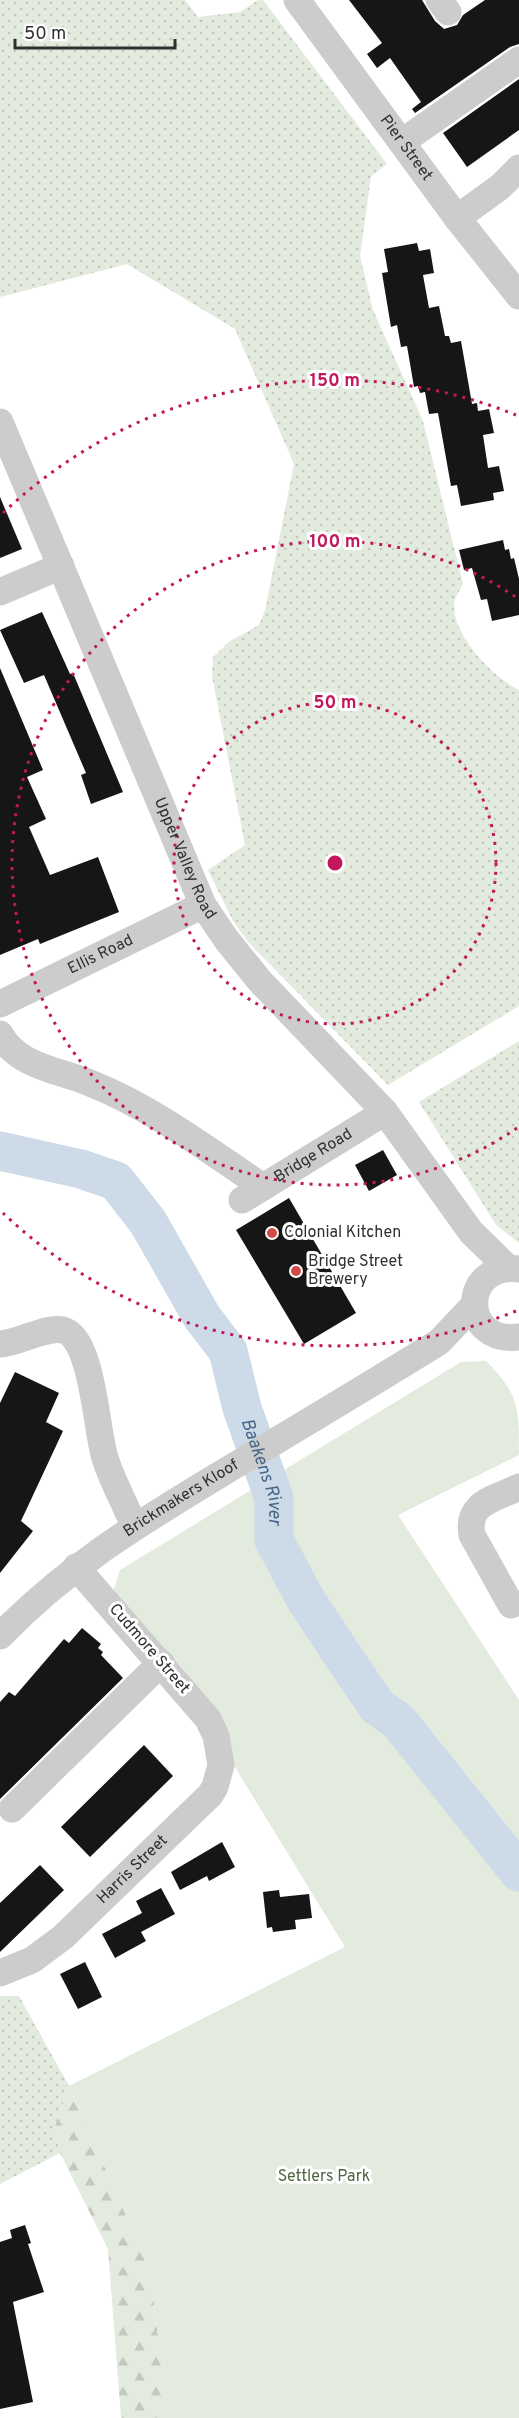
<svg xmlns="http://www.w3.org/2000/svg" width="519" height="2418" font-family="Overpass,sans-serif">
	<style>
		.grass { fill: url(#grass-dots) }
		.forest { fill: url(#forest-firs) }
		.park { fill: #e3eade }
		.lines { fill: none; stroke-linecap: round; stroke-linejoin: round }
		.river { stroke: #cddae8; stroke-width: 39 }
		.building { fill: #161616 }
		.minor { stroke: #ccc; stroke-width: 27 }
		.ring { fill: none; stroke: #c2185b; stroke-width: 3; stroke-dasharray: 3 6 }
		.poi-dot { fill: #d04c46; stroke: #fff; stroke-width: 2 }
		.labels { text-anchor: middle; dominant-baseline: central; stroke-width: 6; stroke-linejoin: round; paint-order: stroke }
		.street-label { font-size: 16px; fill: #2f2f2f; stroke: #fff }
		.poi-label { font-size: 16px; fill: #2f2f2f; stroke: #fff; text-anchor: start }
		.park-label { font-size: 16px; fill: #4e6541; stroke: #fff }
		.water-label { font-size: 18px; font-style: italic; fill: #466687; stroke: #fff }
		.centre { fill: #c2185b; stroke: #fff; stroke-width: 3 }
		.ring-label { font-size: 18px; text-anchor: middle; font-weight: bold; fill: #c2185b; stroke: #fff; stroke-width: 6; stroke-linejoin: round; paint-order: stroke }
	</style>
	<defs>
		<pattern id="grass-dots" width="8" height="8" patternUnits="userSpaceOnUse" patternTransform="scale(1.5)"><rect width="8" height="8" fill="#e3eade"/><path d="M2 2h.1M6 6h.1" fill="none" stroke="#c3c9bf" stroke-width="1.8" stroke-linecap="round"/></pattern>
		<pattern id="forest-firs" width="22" height="20" patternUnits="userSpaceOnUse" patternTransform="scale(1.5)"><rect width="22" height="20" fill="#e3eade"/><path d="M5 1l3.5 6h-7zM16 11l3.5 6h-7z" fill="#c3c9bf"/></pattern>
	</defs>
	<rect width="100%" height="100%" fill="#fff"/>
	<!-- grass -->
	<g class="grass">
		<path d="M0,0H185L198,17L240,12L258,0H263L387,164L371,176L360,256L373,310L423,421L463,584C460,590 454,598 454,605C453,636 493,677 519,690V1006L388,1085L249,943L233,921L208,870L245,845L212,676L213,657L230,641L259,625L265,611L294,464L235,329L127,264L0,297Z"/>
		<path d="M519,1041V1243L496,1225L419,1102Z"/>
		<path d="M0,1996H19L69,2086L55,2126L60,2153L0,2184Z"/>
	</g>
	<!-- forest -->
	<path class="forest" d="M69,2086L150,2270L168,2418H121L108,2249L60,2153L55,2126Z"/>
	<!-- park -->
	<path class="park" d="M486,1361C519,1394 519,1407 519,1455L398,1515L519,1700V2418H168L150,2270L69,2086L345,1947L216,1736L109,1604L120,1570L461,1362Z"/>
	<g class="lines">
		<!-- river -->
		<path class="river" id="s1" d="M0,1151L81,1169L116,1181L148,1222L202,1317L228,1351L242,1408L274,1498V1540L306,1600L345,1659L377,1706L399,1722L519,1872"/>
	</g>
	<!-- building -->
	<g class="building">
		<path d="M349,0H422L435,21L444,29L457,25L463,15L485,0H519V44L510,47L415,113L412,109L421,102L390,58L377,68L367,54L382,43Z"/>
		<path d="M519,79V130L467,167L443,133Z"/>
		<path d="M417,243L419,251L430,249L434,273L423,275L429,308L439,306L445,336H449L451,343L461,341L472,404L477,403L478,411L489,409L494,433L483,435L488,468L499,466L504,491L493,493L494,500L461,506L457,485L451,486L438,413L429,414L425,392L420,393L418,386L414,387L407,346L401,347L397,325L391,327L382,273L388,272L384,249Z"/>
		<path d="M0,497L22,549L0,558Z"/>
		<path d="M503,540L505,550L509,549L511,559L514,558L519,579V615L492,621L487,599L481,600L472,568L464,570L459,550Z"/>
		<path d="M42,612L70,674L73,673L123,792L91,804L81,775L86,773L44,675L24,683L0,630Z"/>
		<path d="M0,668L43,770L27,777L46,819L29,827L50,875L98,857L119,912L40,944L38,939L0,955Z"/>
		<path d="M383,1150L397,1175L369,1191L355,1165Z"/>
		<path d="M289,1198L356,1313L304,1344L236,1230Z"/>
		<path d="M15,1372L59,1393L46,1422L63,1431L21,1521L33,1531L0,1573V1403Z"/>
		<path d="M82,1628L101,1644L98,1648L103,1652L101,1655L123,1678L0,1799V1702L9,1692L15,1696L64,1639L69,1643Z"/>
		<path d="M144,1745L173,1776L90,1857L61,1827Z"/>
		<path d="M222,1842L235,1867L209,1881L207,1876L180,1890L171,1872Z"/>
		<path d="M40,1865L64,1890L0,1952V1903Z"/>
		<path d="M161,1888L175,1914L141,1932L146,1941L115,1958L102,1934L142,1913L136,1901Z"/>
		<path d="M279,1890L280,1897L309,1894L312,1918L295,1920L296,1929L273,1932L272,1927L267,1928L263,1892Z"/>
		<path d="M85,1962L102,1997L78,2009L60,1974Z"/>
		<path d="M25,2225L31,2243L28,2244L44,2292L13,2302L33,2402L0,2409V2242L12,2238L10,2230Z"/>
	</g>
	<g class="lines">
		<!-- minor -->
		<g class="minor">
			<path id="s2" d="M297,0L457,218L519,296"/>
			<path d="M439,0L448,12"/>
			<path d="M402,142L519,60"/>
			<path d="M457,218L500,187L519,168"/>
			<path id="s3" d="M0,422L203,905L226,939L259,980L385,1112L471,1232L508,1268"/>
			<path d="M0,592L61,566"/>
			<path id="s4" d="M0,1004L203,905"/>
			<path d="M0,1034C18,1067 59,1070 90,1083C153,1108 208,1150 263,1187"/>
			<path id="s5" d="M242,1200L385,1112"/>
			<path d="M519,1269C460,1262 460,1345 519,1337"/>
			<path d="M0,1344C19,1343 46,1326 63,1330C93,1338 96,1430 105,1458C112,1481 125,1503 134,1526"/>
			<path d="M511,1605L472,1535C466,1502 495,1499 519,1487"/>
			<path id="s6" d="M0,1636C69,1565 140,1523 224,1472C296,1429 368,1386 439,1342L474,1305"/>
			<path d="M12,1809L161,1663"/>
			<path id="s7" d="M0,1973L32,1960L63,1937L210,1795L215,1787L221,1765L216,1736L208,1719L76,1567"/>
		</g>
	</g>
	<!-- distance rings -->
	<g class="ring">
		<circle cx="335" cy="863" r="161"/>
		<path d="M517 1128A322 322 0 1 1 517 598"/>
		<path d="M516 1311A483 483 0 0 1 3 1213M3 513A483 483 0 0 1 516 415"/>
	</g>
	<!-- markers -->
	<g class="poi-dot">
		<circle cx="272" cy="1233" r="6"/>
		<circle cx="296" cy="1271" r="6"/>
	</g>
	<g class="labels">
		<!-- street labels -->
		<g class="street-label">
			<text stroke="none"><textPath href="#s2" startOffset="184">Pier Street</textPath></text>
			<text stroke="none"><textPath href="#s3" startOffset="474">Upper Valley Road</textPath></text>
			<text stroke="none"><textPath href="#s4" startOffset="112">Ellis Road</textPath></text>
			<text stroke="none"><textPath href="#s5" startOffset="84">Bridge Road</textPath></text>
			<text stroke="none"><textPath href="#s6" startOffset="228">Brickmakers Kloof</textPath></text>
			<text transform="translate(149 1649) rotate(49)">Cudmore Street</text>
			<text stroke="none"><textPath href="#s7" startOffset="170">Harris Street</textPath></text>
		</g>
		<!-- poi labels -->
		<g class="poi-label">
			<text x="284" y="1233">Colonial Kitchen</text>
			<text x="308" y="1262">Bridge Street<tspan x="308" dy="18">Brewery</tspan></text>
		</g>
		<!-- park labels -->
		<g class="park-label">
			<text x="324" y="2177">Settlers Park</text>
		</g>
		<!-- water labels -->
		<g class="water-label">
			<text stroke="none"><textPath href="#s1" startOffset="450">Baakens River</textPath></text>
		</g>
	</g>
	<circle cx="335" cy="863" r="9" class="centre"/>
	<g class="ring-label">
		<text x="335" y="386">150 m</text>
		<text x="335" y="547">100 m</text>
		<text x="335" y="708">50 m</text>
	</g>
	<!-- scale -->
	<path d="M15 39v9h160v-9" fill="none" stroke="#2f2f2f" stroke-width="3"/>
	<text x="24" y="39" font-size="18" fill="#2f2f2f" stroke="#ffffff" stroke-width="4.5" paint-order="stroke">50 m</text>
</svg>
